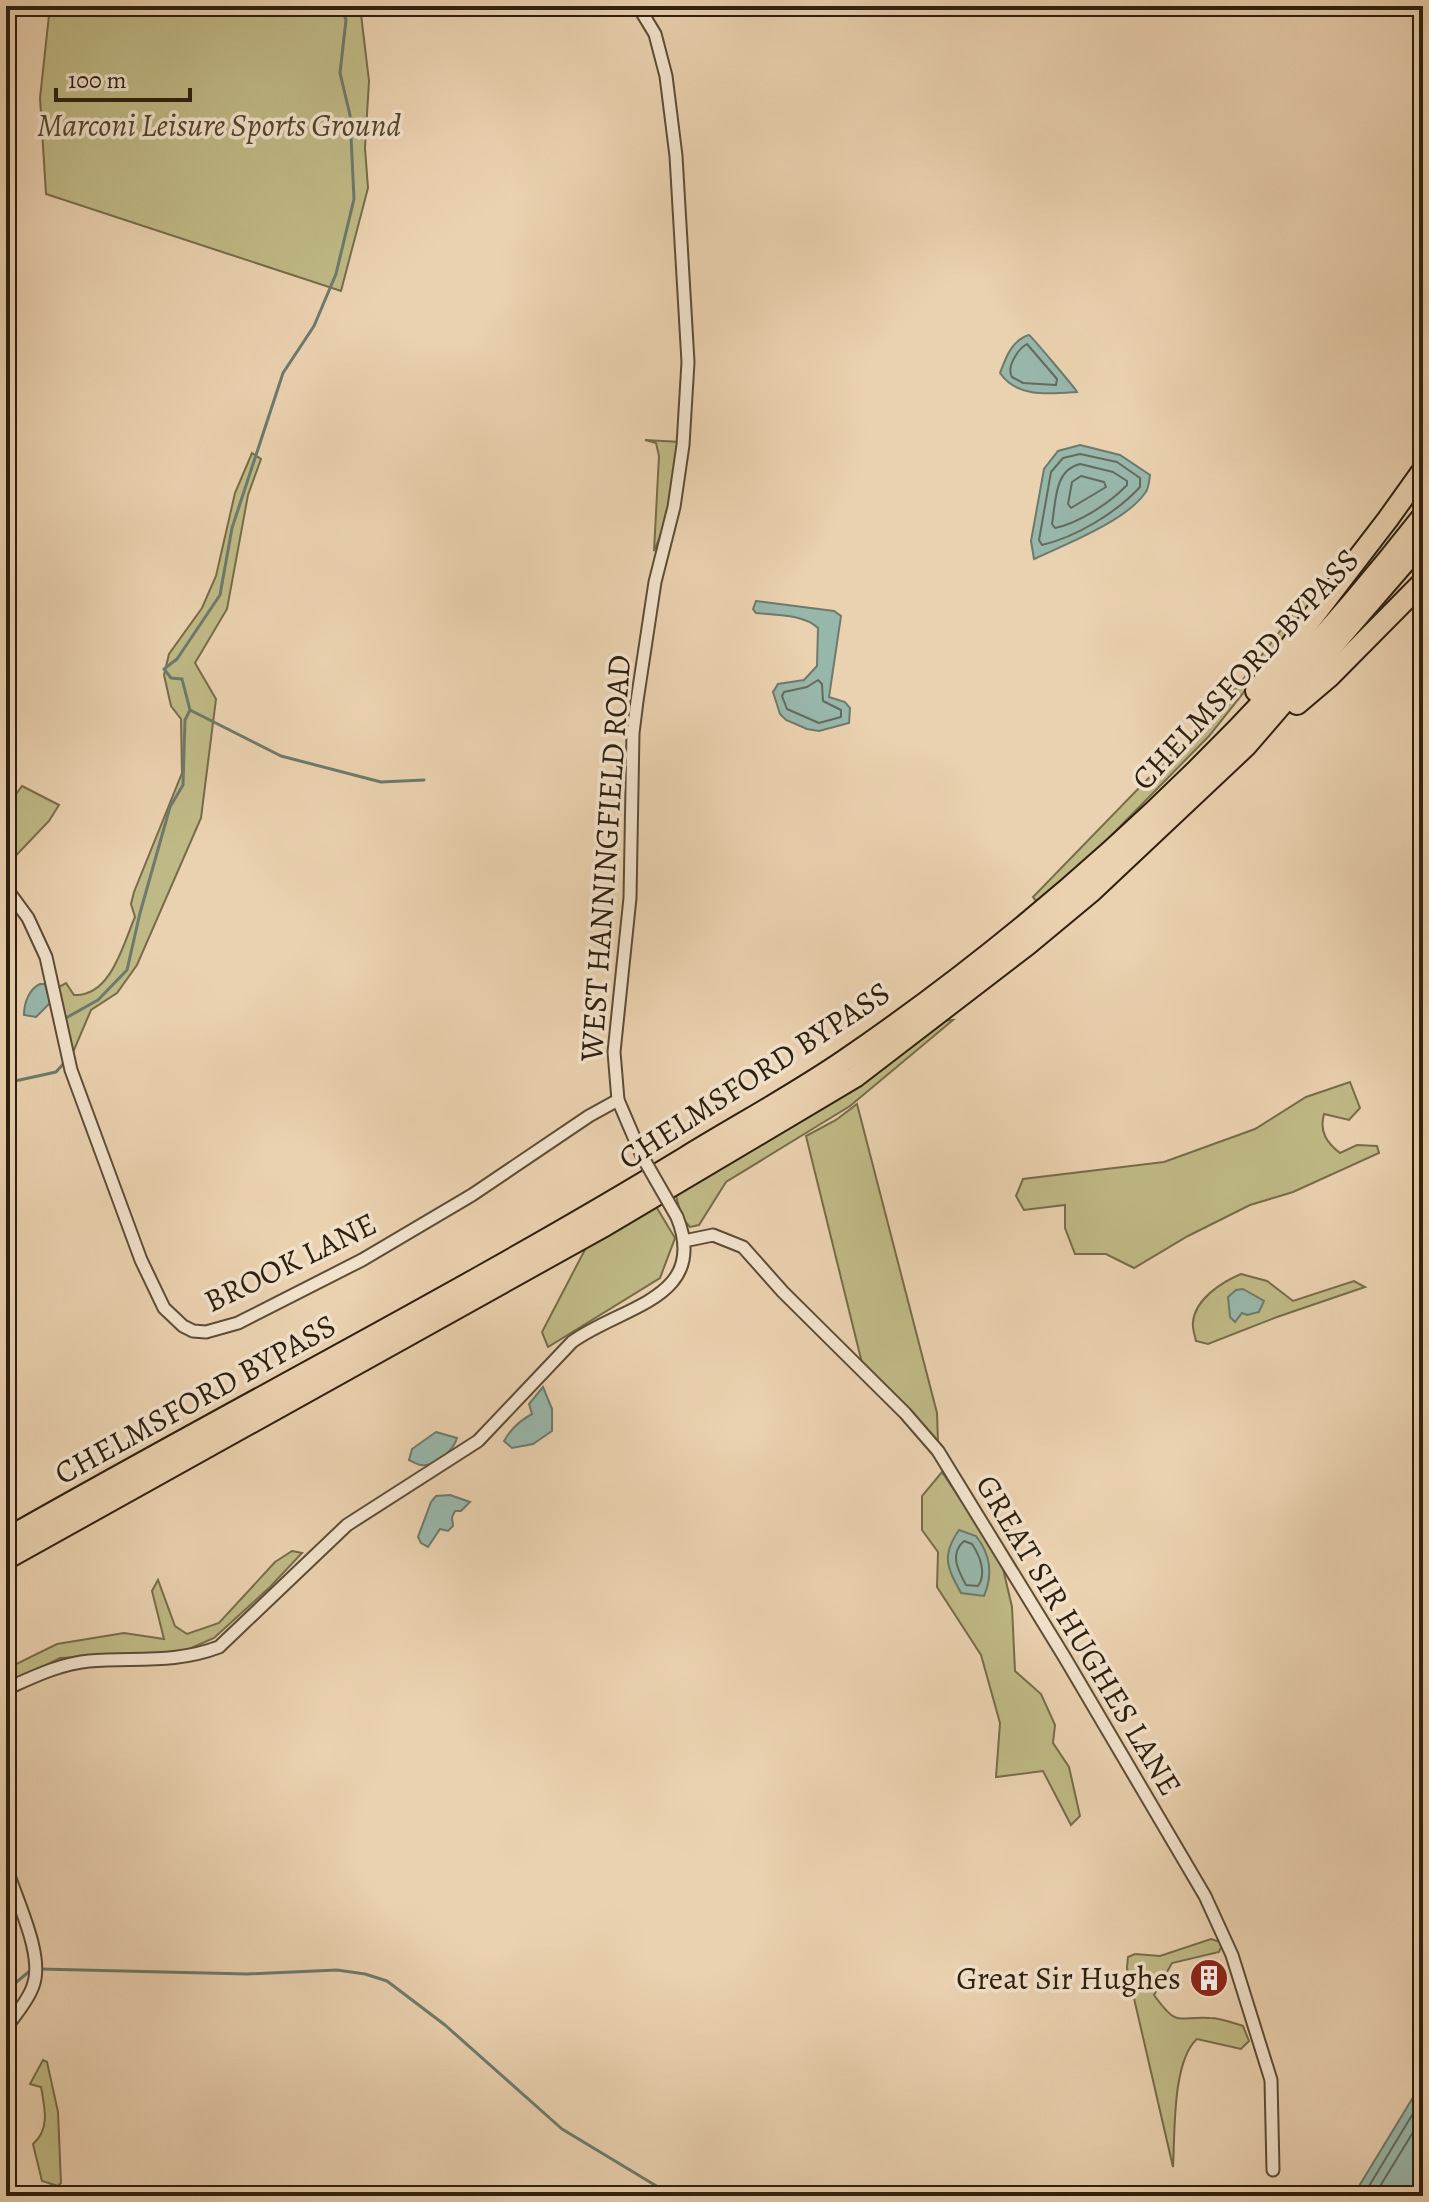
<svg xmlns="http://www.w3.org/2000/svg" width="1429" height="2202" font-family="Alegreya,serif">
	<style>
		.green { fill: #bfb985; stroke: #766c49; stroke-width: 2 }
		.water { fill: #98b7ab; stroke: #6d7a6c; stroke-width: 2 }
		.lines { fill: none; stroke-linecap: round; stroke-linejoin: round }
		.shore { stroke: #626b5c; stroke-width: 2 }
		.stream { stroke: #6d7a6c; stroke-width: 3 }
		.street-casing { stroke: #5c4c36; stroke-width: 15 }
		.highway-casing { stroke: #2d1f0d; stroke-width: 24 }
		.street { stroke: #f1e1cb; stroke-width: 11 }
		.highway { stroke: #ead1af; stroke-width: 20 }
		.street-bridge-casing { stroke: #5c4c36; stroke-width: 15; stroke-linecap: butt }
		.street-bridge { stroke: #f1e1cb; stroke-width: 11 }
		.labels { text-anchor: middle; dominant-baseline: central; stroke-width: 7; stroke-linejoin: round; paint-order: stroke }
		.park-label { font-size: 32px; font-style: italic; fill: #52462b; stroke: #f1e1cb }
		.street-label { font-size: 32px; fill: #2d1f0d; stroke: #f1e1cb }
		.poi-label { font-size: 32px; fill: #2d1f0d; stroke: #f1e1cb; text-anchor: end }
	</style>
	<rect width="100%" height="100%" fill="#ead1af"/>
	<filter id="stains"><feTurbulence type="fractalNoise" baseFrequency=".0025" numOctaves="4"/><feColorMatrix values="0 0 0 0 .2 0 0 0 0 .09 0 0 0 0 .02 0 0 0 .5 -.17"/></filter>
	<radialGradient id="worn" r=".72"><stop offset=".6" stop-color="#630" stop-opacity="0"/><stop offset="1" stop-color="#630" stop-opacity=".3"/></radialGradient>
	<!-- green -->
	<g class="green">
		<path d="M50,6H360L369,81L365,148L368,188L341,291L46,194L40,98Z"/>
		<path d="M645,440L681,442C680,480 669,517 654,551L659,456L656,443Z"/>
		<path d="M252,453L261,459L248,495L227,609L195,663L216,699L201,818L137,965L117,993L91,1010L71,1057L55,989L66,983L74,995C111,997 123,944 135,917L131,904L134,892L182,773L181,719L171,706L164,675L169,654L202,608L216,576L235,493Z"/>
		<path d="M1310,592L1319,598L1209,736L1095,852L1061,884L1036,901L1033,897L1238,686Z"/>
		<path d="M22,786L59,805L49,821L6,866V808Z"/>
		<path d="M953,1020L850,1106L726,1182L699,1225L690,1227L682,1218L675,1192L940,1021Z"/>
		<path d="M1350,1082L1360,1108L1349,1120L1324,1114C1319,1132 1327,1143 1340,1153L1357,1145L1377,1146L1379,1153L1293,1192L1250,1205L1188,1236L1134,1268L1106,1254H1075L1065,1228V1205L1024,1210L1016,1196L1023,1179L1164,1162L1255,1129L1306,1097Z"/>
		<path d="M857,1104L937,1413L938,1442L917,1428L862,1363L806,1136L836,1120Z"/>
		<path d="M654,1203L675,1238L660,1278L548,1347L542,1332L590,1240Z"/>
		<path d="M1241,1274L1267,1281L1293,1301L1354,1281L1365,1287L1277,1317L1208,1344L1196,1341C1195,1336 1192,1328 1193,1322C1195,1299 1222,1282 1241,1274Z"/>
		<path d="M942,1472L1001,1560L1012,1607L1015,1671L1041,1694L1055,1725L1053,1743L1069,1767L1080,1816L1071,1825L1043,1771L996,1777L1000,1723L981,1655L937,1587L938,1552L922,1530V1496Z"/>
		<path d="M292,1551L302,1553L270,1587L214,1638L180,1653L60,1658L6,1685V1669L57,1644L124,1633L164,1639L152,1591L158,1580L175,1626L187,1634L219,1623L275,1562Z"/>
		<path d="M1211,1939L1223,1943L1219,1952L1172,1963L1154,1995C1178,2028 1176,2016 1210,2018C1221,2018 1233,2023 1243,2026L1249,2041L1241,2049L1197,2039C1172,2061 1175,2135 1173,2167L1127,1968L1128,1957L1135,1954L1160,1956Z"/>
		<path d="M43,2060L47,2062L58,2112L61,2183L58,2186L42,2181L33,2144C50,2129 45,2109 41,2087L30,2084Z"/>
	</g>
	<!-- water -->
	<g class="water">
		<path d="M1029,335C1032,337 1075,388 1077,392C1049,394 1017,398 1000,373C1006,357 1012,340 1029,335Z"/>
		<path d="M1080,445L1120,455L1150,475C1149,481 1149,489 1145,493C1126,521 1064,545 1034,559L1031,541L1044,469L1058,451Z"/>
		<path d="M756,601L834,611L841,616L829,697L845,702L850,708L849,723L819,731L807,729L786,720L780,714L773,692L778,684L804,680L817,666L818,628C804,614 775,615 756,613L753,609Z"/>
		<path d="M40,984H45L50,1003L36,1017L24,1015C24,1003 29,989 40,984Z"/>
		<path d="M1243,1289L1264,1301L1259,1312L1247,1315L1242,1313L1235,1322L1230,1317L1228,1297L1236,1290Z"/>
		<path d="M543,1387L552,1409V1431L533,1444L512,1448L504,1441C510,1430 521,1420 532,1414L529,1404Z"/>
		<path d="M436,1432L457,1438C454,1450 435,1467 421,1465C418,1465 411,1461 409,1460L412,1449Z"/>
		<path d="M450,1495L470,1502L461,1511H455L452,1517L453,1526L448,1531L440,1529L428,1547L421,1543L418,1537L431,1502L436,1496Z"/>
		<path d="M959,1530L976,1536C991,1555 993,1575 984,1596L961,1593C947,1567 941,1556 959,1530Z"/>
		<path d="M1423,2081V2196H1353Z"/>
	</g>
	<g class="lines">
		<!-- shore -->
		<g class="shore">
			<path d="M1027,344L1057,379L1056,385L1023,383L1012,377C1006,367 1018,349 1027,344Z"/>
			<path d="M1080,454L1117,462L1140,478V487C1116,513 1076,537 1042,545L1039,540L1051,472L1063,458Z"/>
			<path d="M1080,464L1113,472L1127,481V485C1110,503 1079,523 1055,528L1052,524C1056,502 1054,470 1080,464Z"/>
			<path d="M1081,476L1104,482L1106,487L1071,508L1068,504L1072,482Z"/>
			<path d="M818,680L822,684L823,701L841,710V717L819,723L787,709L782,696L784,692L807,687Z"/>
			<path d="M964,1541L972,1544C980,1556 987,1574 978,1586L966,1585C958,1570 949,1554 964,1541Z"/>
			<path d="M1363,2196L1423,2097"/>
			<path d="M1374,2196L1423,2116"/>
		</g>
		<!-- stream -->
		<g class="stream">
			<path d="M190,710L281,756L381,782L424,780"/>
			<path d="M64,1019L98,1000L127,970L140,913L170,807L183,785L185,720L190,710L182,679L171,678L164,669L177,659L220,595L232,528L283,373L314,326L336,274L354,199L350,115L340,73L346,20L341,6"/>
			<path d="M6,1083L56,1072L65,1062"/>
			<path d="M40,1969L247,1974L337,1970L365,1974L387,1981L445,2025L562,2129L673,2196"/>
			<path d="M6,1991L32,1969"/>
		</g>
		<!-- street casing -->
		<g class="street-casing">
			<g id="street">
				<path d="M638,6L655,34L666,76L676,156L688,362L683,445L674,507L655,582L637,701L633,733L630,898L614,1052L618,1100L642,1156"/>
				<path d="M6,888L28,918L46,957L71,1070L141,1260L164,1308L183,1326L193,1331L206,1332L238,1323L362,1260L472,1195L589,1116L618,1100"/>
				<path d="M684,1241L713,1235L743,1247L783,1292L905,1413L938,1451L1065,1658L1205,1896L1232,1955L1271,2080L1273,2170"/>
				<path d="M6,1689C33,1677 59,1664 89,1661C135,1657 174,1664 219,1647L347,1525L478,1441L572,1342C621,1306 710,1299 677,1217"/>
				<path d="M6,1866C15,1898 45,1955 33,1986C28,2001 15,2015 6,2028"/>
			</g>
		</g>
		<!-- highway casing -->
		<g class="highway-casing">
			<g id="highway">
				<path d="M1256,691L1388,519L1423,470"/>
				<path d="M1297,704L1330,676L1423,582"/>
				<path d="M6,1539C232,1410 464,1292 686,1157C738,1125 794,1095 845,1060C1064,910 1259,725 1423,516"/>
				<path d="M6,1559L606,1225L855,1077L1027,945L1092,891L1246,746L1423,541"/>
			</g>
		</g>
		<!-- street -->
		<use href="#street" class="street"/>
		<!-- highway -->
		<use href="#highway" class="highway"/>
		<!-- street-bridge casing -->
		<g class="street-bridge-casing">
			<path id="street-bridge" d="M642,1156L677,1217"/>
		</g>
		<!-- street-bridge -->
		<use href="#street-bridge" class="street-bridge"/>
	</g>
	<!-- icons -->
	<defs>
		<g id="building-disc" transform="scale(2)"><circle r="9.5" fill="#8f2418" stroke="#f1e1cb"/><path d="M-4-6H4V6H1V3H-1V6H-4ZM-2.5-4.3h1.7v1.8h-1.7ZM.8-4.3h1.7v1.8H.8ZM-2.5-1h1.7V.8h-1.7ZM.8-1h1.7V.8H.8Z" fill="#fff"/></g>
	</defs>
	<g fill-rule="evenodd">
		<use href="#building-disc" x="1209" y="1978"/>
	</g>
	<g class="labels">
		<!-- park labels -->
		<g class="park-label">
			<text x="219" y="125">Marconi Leisure Sports Ground</text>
		</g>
		<!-- street labels -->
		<g class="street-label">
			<text transform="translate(1245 669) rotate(-47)">CHELMSFORD BYPASS</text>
			<text transform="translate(605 858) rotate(-86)">WEST HANNINGFIELD ROAD</text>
			<text transform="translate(754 1075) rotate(-33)">CHELMSFORD BYPASS</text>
			<text transform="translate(290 1262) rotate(-26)">BROOK LANE</text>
			<text transform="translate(195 1399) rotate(-29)">CHELMSFORD BYPASS</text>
			<text transform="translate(1079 1635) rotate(59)">GREAT SIR HUGHES LANE</text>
		</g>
		<!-- poi labels -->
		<g class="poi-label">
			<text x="1181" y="1978">Great Sir Hughes</text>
		</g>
	</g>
	<!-- margin -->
	<rect width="1429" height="2202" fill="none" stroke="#ead1af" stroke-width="32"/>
	<rect x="8" y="8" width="1413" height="2186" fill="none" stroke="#2d1f0d" stroke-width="4"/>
	<rect x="16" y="16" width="1397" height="2170" fill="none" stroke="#2d1f0d" stroke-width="2"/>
	<!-- scale -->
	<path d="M56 88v12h134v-12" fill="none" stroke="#2d1f0d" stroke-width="4"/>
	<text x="68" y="88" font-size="24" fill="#2d1f0d" stroke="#f1e1cb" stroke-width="6" paint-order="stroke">100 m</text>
	<rect width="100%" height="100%" filter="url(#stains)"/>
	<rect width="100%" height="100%" fill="url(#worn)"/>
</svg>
